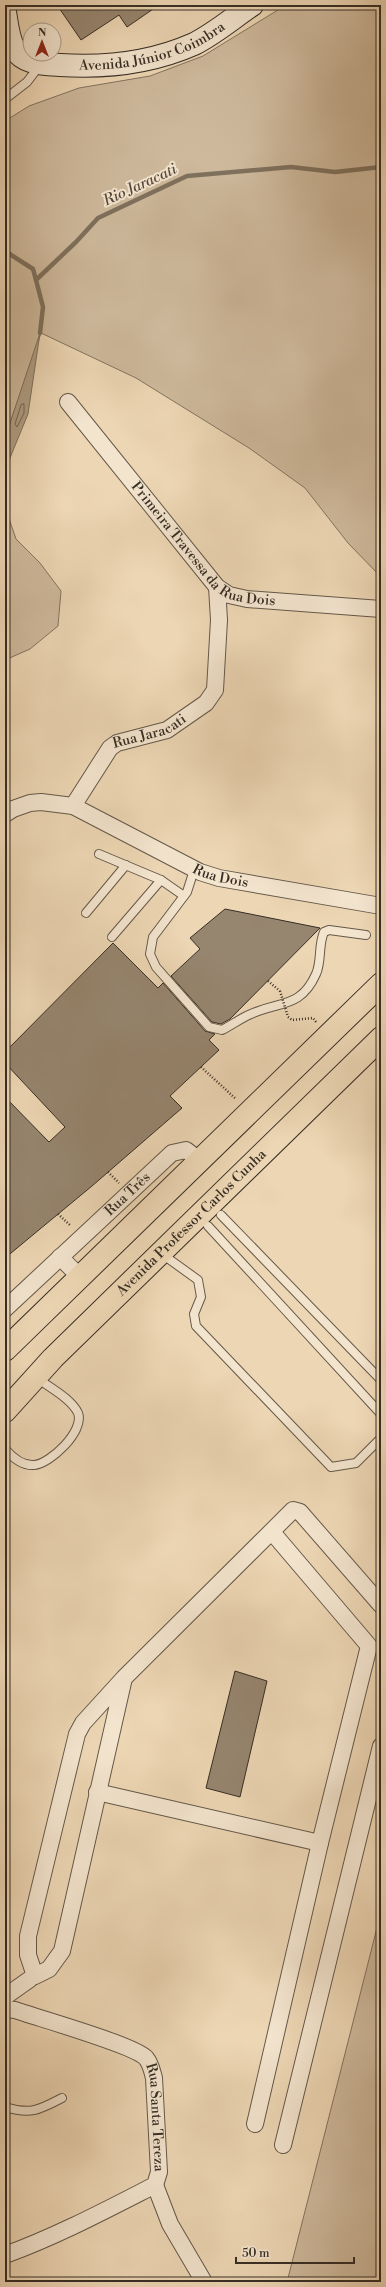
<svg xmlns="http://www.w3.org/2000/svg" width="386" height="2287" font-family="'Libre Bodoni',serif">
	<style>
		.green { fill: #ceb99c; stroke: #827460 }
		.water { fill: #af9d83; stroke: #7f715d }
		.lines { fill: none; stroke-linecap: round; stroke-linejoin: round }
		.shore { stroke: #736654; stroke-width: 1 }
		.stream { stroke: #7f715d; stroke-width: 4.5 }
		.building { fill: #96856f; stroke: #372e25 }
		.lane-casing { stroke: #645849; stroke-width: 10 }
		.street-casing { stroke: #645849; stroke-width: 18 }
		.secondary-casing { stroke: #372e25; stroke-width: 24 }
		.primary-casing { stroke: #372e25; stroke-width: 24 }
		.path { stroke: #372e25; stroke-width: 2.5; stroke-dasharray: 1 2; stroke-linecap: butt }
		.lane { stroke: #f3e4ce; stroke-width: 8 }
		.street { stroke: #f3e4ce; stroke-width: 16 }
		.secondary { stroke: #f3e4ce; stroke-width: 22 }
		.primary { stroke: #edd6b4; stroke-width: 22 }
		.path-bridge { stroke: #372e25; stroke-width: 2.5; stroke-dasharray: 1 2; stroke-linecap: butt }
		.labels { text-anchor: middle; dominant-baseline: central; stroke-width: 4; stroke-linejoin: round; paint-order: stroke }
		.street-label { font-size: 14px; fill: #372e25; stroke: #f3e4ce }
		.water-label { font-size: 15px; font-style: italic; fill: #554a3c; stroke: #f3e4ce }
	</style>
	<rect width="100%" height="100%" fill="#edd6b4"/>
	<filter id="stains"><feTurbulence type="fractalNoise" baseFrequency=".005" numOctaves="4"/><feColorMatrix values="0 0 0 0 .2 0 0 0 0 .09 0 0 0 0 .02 0 0 0 .5 -.17"/></filter>
	<radialGradient id="worn" r=".72"><stop offset=".6" stop-color="#630" stop-opacity="0"/><stop offset="1" stop-color="#630" stop-opacity=".3"/></radialGradient>
	<!-- green -->
	<g class="green">
		<path d="M286,5H381V577L348,543L305,488L249,448L136,378L41,333L5,438V121L29,106L79,88L150,76L203,56Z"/>
		<path d="M5,496V507L16,539L40,563L61,591L58,626L30,649L5,660Z"/>
		<path d="M381,1912V2282H287Z"/>
	</g>
	<!-- water -->
	<path class="water" d="M40,333L28,414L5,470V438Z"/>
	<g class="lines">
		<!-- shore -->
		<path class="shore" d="M24,404V413L17,427L15,424L21,405Z"/>
		<!-- stream -->
		<g class="stream">
			<path d="M5,251L33,269L36,280"/>
			<path d="M40,333L43,307L36,280L76,242L98,218L187,176L291,167L335,172L381,167"/>
		</g>
	</g>
	<!-- building -->
	<g class="building">
		<path d="M57,5H159L127,27L119,15L81,40Z"/>
		<path d="M225,909L320,928L230,1019L221,1024L212,1022L171,976L200,949L190,938Z"/>
		<path d="M113,943L158,988L163,983L205,1031L215,1034L209,1040L219,1050L170,1096L182,1108L92,1186L5,1258V1097L49,1142L65,1127L5,1063V1052Z"/>
		<path d="M235,1671L267,1681L240,1797L206,1788Z"/>
	</g>
	<g class="lines">
		<!-- lane casing -->
		<g class="lane-casing">
			<g id="lane">
				<path d="M5,99L27,82L40,65"/>
				<path d="M99,854L161,880L184,896"/>
				<path d="M194,870L187,892L153,937L150,954L156,967L209,1027L222,1030C232,1025 241,1018 251,1014C280,1001 301,1008 316,974C322,961 318,945 324,932L329,930L366,935"/>
				<path d="M86,913L126,865"/>
				<path d="M112,937L161,880"/>
				<path d="M221,1215L381,1380"/>
				<path d="M208,1226L381,1414"/>
				<path d="M162,1254L198,1280L201,1297L194,1314L196,1326L331,1467L356,1463L381,1438"/>
				<path d="M5,1449C12,1457 22,1466 34,1465C50,1464 85,1431 78,1413C71,1398 48,1387 36,1377"/>
				<path d="M5,2107C31,2115 39,2110 62,2098"/>
			</g>
		</g>
		<!-- street casing -->
		<g class="street-casing">
			<g id="street">
				<path id="s1" d="M68,402L217,587L229,595L247,599L381,609"/>
				<path id="s2" d="M73,806L110,748L117,743L167,730L206,703L215,690L219,620L217,587"/>
				<path id="s3" d="M5,814L13,809L30,803L41,802L73,806L200,872L219,878L381,906"/>
				<path d="M60,1257L80,1277"/>
				<path id="s4" d="M5,1309L172,1153L186,1150L199,1160"/>
				<path d="M124,1678L62,1951L49,1969L35,1976L28,1955V1936L77,1734L83,1723L124,1678L293,1510L300,1512L381,1605"/>
				<path d="M97,1792L320,1843"/>
				<path d="M6,1996L30,1979"/>
				<path id="s5" d="M5,2009L15,2010C38,2018 134,2045 146,2058C151,2064 152,2071 154,2078L159,2172L155,2185C106,2210 57,2236 5,2255"/>
				<path d="M255,2124L320,1843L369,1646L272,1532"/>
				<path d="M283,2145L381,1746"/>
				<path d="M155,2185L170,2224L204,2282"/>
			</g>
		</g>
		<!-- secondary casing -->
		<g class="secondary-casing">
			<g id="secondary">
				<path id="s6" d="M5,12C7,23 8,38 14,48C23,64 44,64 60,65C106,68 151,63 194,44C214,34 233,18 252,5"/>
			</g>
		</g>
		<!-- primary casing -->
		<g class="primary-casing">
			<g id="primary">
				<path d="M5,1350L381,984"/>
				<path id="s7" d="M5,1411L53,1358L381,1038"/>
			</g>
		</g>
		<!-- path -->
		<g class="path">
			<path d="M268,981L280,991"/>
			<path d="M288,1017L292,1020L313,1018L316,1022"/>
			<path d="M201,1067L236,1099"/>
			<path d="M108,1172L119,1183"/>
			<path d="M58,1214L71,1226"/>
		</g>
		<!-- lane -->
		<use href="#lane" class="lane"/>
		<!-- street -->
		<use href="#street" class="street"/>
		<!-- secondary -->
		<use href="#secondary" class="secondary"/>
		<!-- primary -->
		<use href="#primary" class="primary"/>
		<!-- path-bridge -->
		<path class="path-bridge" d="M280,991L288,1017"/>
	</g>
	<g class="labels">
		<!-- street labels -->
		<g class="street-label">
			<text stroke="none"><textPath href="#s6" startOffset="184">Avenida Júnior Coimbra</textPath></text>
			<text stroke="none"><textPath href="#s1" startOffset="202">Primeira Travessa da Rua Dois</textPath></text>
			<text stroke="none"><textPath href="#s2" startOffset="112">Rua Jaracati</textPath></text>
			<text stroke="none"><textPath href="#s3" startOffset="235">Rua Dois</textPath></text>
			<text stroke="none"><textPath href="#s4" startOffset="168">Rua Três</textPath></text>
			<text stroke="none"><textPath href="#s7" startOffset="265">Avenida Professor Carlos Cunha</textPath></text>
			<text stroke="none"><textPath href="#s5" startOffset="211">Rua Santa Tereza</textPath></text>
		</g>
		<!-- water labels -->
		<g class="water-label">
			<text transform="translate(140 185) rotate(-25)">Rio Jaracati</text>
		</g>
	</g>
	<!-- margin -->
	<rect width="386" height="2287" fill="none" stroke="#edd6b4" stroke-width="20"/>
	<rect x="6" y="6" width="374" height="2275" fill="none" stroke="#372e25" stroke-width="2"/>
	<rect x="10" y="10" width="366" height="2267" fill="none" stroke="#372e25"/>
	<!-- north arrow -->
	<g transform="translate(42 42)"><circle r="19" fill="#f3e4ce" stroke="#a89b8a"/>
	<path d="M0-3L7 15L0 10L-7 15Z" fill="#8f2418"/>
	<text y="-6" font-size="11" font-weight="bold" text-anchor="middle" fill="#372e25">N</text>
	</g>
	<!-- scale -->
	<path d="M236 2257v6h118v-6" fill="none" stroke="#372e25" stroke-width="2"/>
	<text x="242" y="2257" font-size="12" fill="#372e25" stroke="#f3e4ce" stroke-width="3" paint-order="stroke">50 m</text>
	<rect width="100%" height="100%" filter="url(#stains)"/>
	<rect width="100%" height="100%" fill="url(#worn)"/>
</svg>
